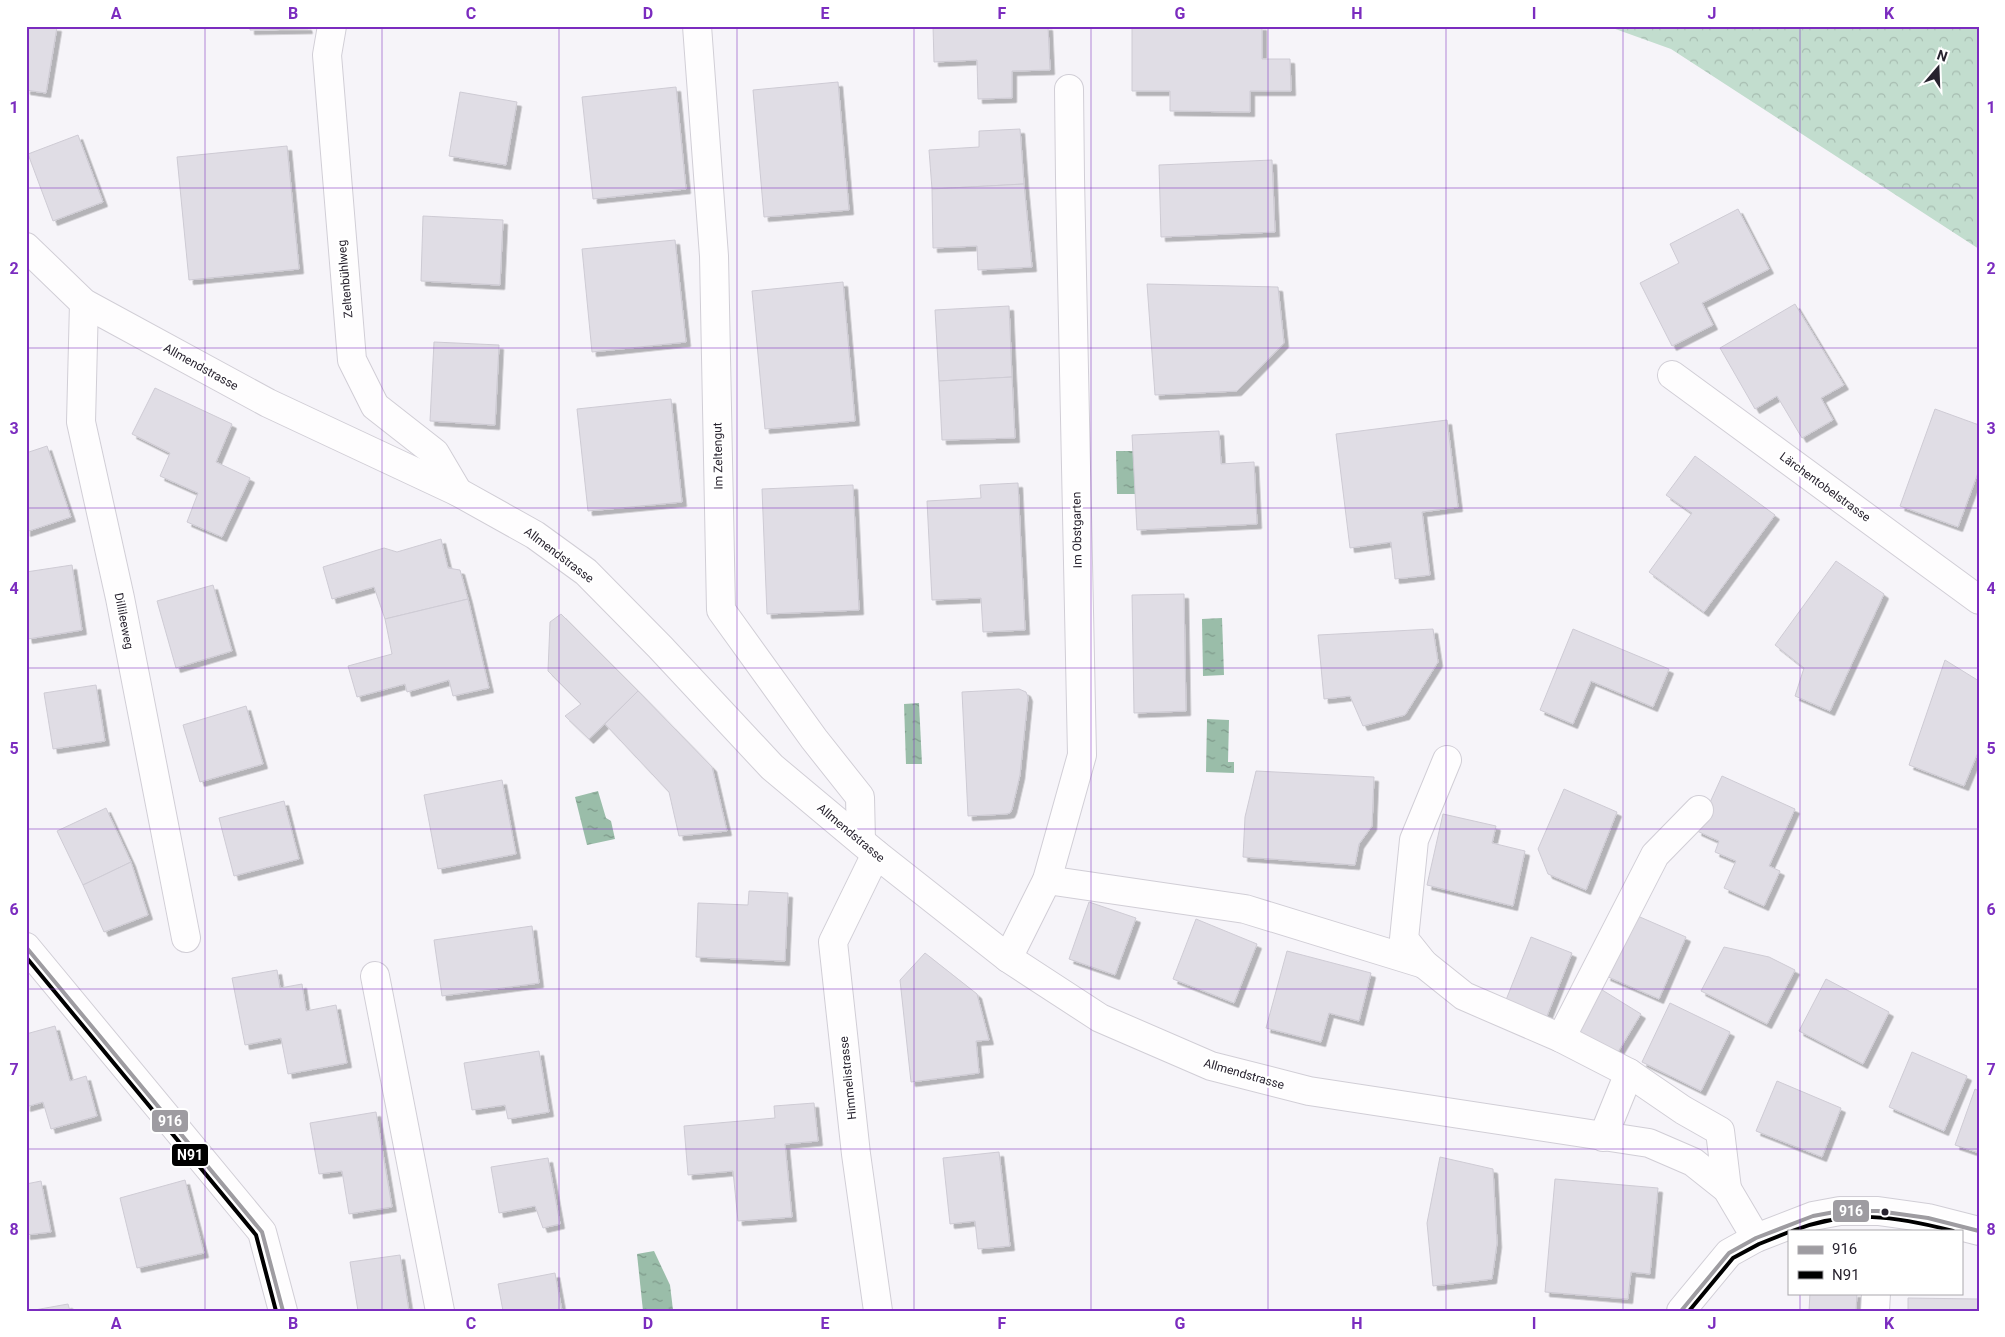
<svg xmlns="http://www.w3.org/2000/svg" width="2005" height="1337" font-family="Roboto,sans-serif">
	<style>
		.forest { fill: url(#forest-crowns) }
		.water { fill: url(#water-ripples) }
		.building { fill: #e0dde5; stroke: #cecbd4; filter: url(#shadow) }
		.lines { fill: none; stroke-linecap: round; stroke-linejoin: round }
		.minor-casing { stroke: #d1ced6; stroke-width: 30 }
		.minor { stroke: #fefdfe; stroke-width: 28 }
		.bus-1-casing { stroke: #fff; stroke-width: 8 }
		.bus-2-casing { stroke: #fff; stroke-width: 8 }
		.bus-1 { stroke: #9e9ca1; stroke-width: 4 }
		.bus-2 { stroke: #000; stroke-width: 4 }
		.grid { fill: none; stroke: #7b2cbf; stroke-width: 1; stroke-opacity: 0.55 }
		.bus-dot { fill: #28232f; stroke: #fff; stroke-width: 2 }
		.labels { text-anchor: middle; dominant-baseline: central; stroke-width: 5; stroke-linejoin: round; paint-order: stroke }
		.street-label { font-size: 12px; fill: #28232f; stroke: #fff }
		.line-badge { stroke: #fff; stroke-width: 2 }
		.badge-label { font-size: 14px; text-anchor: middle; font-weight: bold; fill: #fff }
		.neatline { fill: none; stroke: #7b2cbf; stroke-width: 2 }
		.grid-label { font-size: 16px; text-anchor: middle; font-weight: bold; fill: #7b2cbf }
	</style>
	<defs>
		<pattern id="forest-crowns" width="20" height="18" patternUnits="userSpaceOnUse" patternTransform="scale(1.25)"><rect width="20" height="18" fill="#c2ddce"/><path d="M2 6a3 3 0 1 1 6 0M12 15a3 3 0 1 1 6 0" fill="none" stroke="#a7bdb1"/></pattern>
		<pattern id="water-ripples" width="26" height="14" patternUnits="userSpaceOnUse" patternTransform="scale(1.25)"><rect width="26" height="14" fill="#9abda9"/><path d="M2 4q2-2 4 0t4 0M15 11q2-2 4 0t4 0" fill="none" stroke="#7e998a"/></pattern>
		<filter id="shadow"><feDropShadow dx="4.5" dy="4.5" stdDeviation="0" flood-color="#0004"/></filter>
	</defs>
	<rect width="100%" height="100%" fill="#f6f4f9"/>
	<!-- forest -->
	<path class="forest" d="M1607,26H1979V249L1671,49Z"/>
	<!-- water -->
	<g class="water">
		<path d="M1116,451H1134L1135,494H1117Z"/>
		<path d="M1222,618L1224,675L1203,676L1202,619Z"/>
		<path d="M919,703L922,764H906L904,704Z"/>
		<path d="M1207,719L1229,720L1228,762H1234V773L1206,772Z"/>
		<path d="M598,791L606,818L611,821L615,839L587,845L575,797Z"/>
		<path d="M654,1251L670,1285L673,1310L643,1311L637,1254Z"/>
	</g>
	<!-- building -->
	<g class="building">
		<path d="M26,26L57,27L46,93L26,90Z"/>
		<path d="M250,26H307L308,29L250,30Z"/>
		<path d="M933,26H1048L1050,70L1012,71V98L978,99L977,60L934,62Z"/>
		<path d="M1132,26H1262V59H1290L1291,91H1250V112L1170,111V91H1132Z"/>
		<path d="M838,82L849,210L764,217L753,90Z"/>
		<path d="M676,87L686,189L593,199L582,97Z"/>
		<path d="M460,92L517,102L506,165L449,156Z"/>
		<path d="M1020,129L1024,184L932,189L929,150L979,147V131Z"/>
		<path d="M78,135L103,202L53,221L28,154Z"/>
		<path d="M287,146L299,269L189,280L177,157Z"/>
		<path d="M1272,160L1275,232L1161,237L1159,165Z"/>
		<path d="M1024,184L1032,267L978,270L977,246L933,248L932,189Z"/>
		<path d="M1738,209L1769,269L1702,303L1713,325L1672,346L1640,283L1679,263L1670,244Z"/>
		<path d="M423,216L503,220L500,285L421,281Z"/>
		<path d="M675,240L686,342L592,352L582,249Z"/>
		<path d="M843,282L855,421L765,429L752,291Z"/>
		<path d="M1147,284L1278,287L1284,343L1237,391L1155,395Z"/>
		<path d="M1795,304L1844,385L1821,398L1833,420L1802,438L1777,396L1755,409L1720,348Z"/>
		<path d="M1009,306L1012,377L939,381L935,310Z"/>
		<path d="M434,342L499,345L495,425L430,421Z"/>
		<path d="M1012,377L1015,438L942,440L939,381Z"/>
		<path d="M155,388L232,424L216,462L250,478L222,537L187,522L198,493L160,476L170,453L132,434Z"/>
		<path d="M671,399L682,502L588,511L577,409Z"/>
		<path d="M1935,409L1979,425V470L1958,527L1900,506Z"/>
		<path d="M1447,420L1458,507L1422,512L1430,575L1395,579L1391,542L1350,548L1336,434Z"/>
		<path d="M1219,431L1221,464L1254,462L1257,524L1137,530L1132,435Z"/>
		<path d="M47,446L71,517L26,532V453Z"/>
		<path d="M1695,456L1775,515L1704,612L1649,572L1692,513L1666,495Z"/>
		<path d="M1018,483L1025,630L983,632L981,598L932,600L927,501L981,498L980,485Z"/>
		<path d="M853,485L859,610L767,614L762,489Z"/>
		<path d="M441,539L448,568L460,570L468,599L385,619L374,587L332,599L323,567L384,548L397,552Z"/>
		<path d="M1836,561L1884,594L1830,711L1795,696L1804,668L1775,645Z"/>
		<path d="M72,565L82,630L28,639L26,628V572Z"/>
		<path d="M213,585L232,651L176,668L157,601Z"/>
		<path d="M1184,594L1186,711L1134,713L1132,595Z"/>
		<path d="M468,599L489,688L453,696L449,680L407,692L405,684L357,697L348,666L392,654L385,619Z"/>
		<path d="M561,614L638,691L589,739L565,716L581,704L548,671L550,622Z"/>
		<path d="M1433,629L1438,662L1405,715L1363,726L1350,696L1324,699L1318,635Z"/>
		<path d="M1573,629L1669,669L1653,707L1591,681L1573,724L1540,710Z"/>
		<path d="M1945,660L1979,681V750L1964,786L1909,765Z"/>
		<path d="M96,685L105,741L53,749L44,693Z"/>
		<path d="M1019,689L1026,692L1028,697L1020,775L1012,809L1010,813L1006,814L968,816L962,692Z"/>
		<path d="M638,691L712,767L727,831L679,836L669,792L605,724Z"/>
		<path d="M246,706L263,764L200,782L183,725Z"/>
		<path d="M1256,771L1374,777L1372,826L1359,844L1355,865L1243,857L1245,817Z"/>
		<path d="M1722,776L1795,809L1769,866L1780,871L1764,906L1724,888L1736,861L1715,852L1719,841L1697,831Z"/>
		<path d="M502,780L516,854L438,869L424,795Z"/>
		<path d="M1564,789L1617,812L1586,890L1548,874L1538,849Z"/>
		<path d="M284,801L299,859L234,876L219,818Z"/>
		<path d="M106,808L131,862L83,885L57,831Z"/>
		<path d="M1443,814L1496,826L1492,843L1525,851L1513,906L1427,885Z"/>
		<path d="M131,862L148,915L104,932L83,885Z"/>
		<path d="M749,891L788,893L785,961L696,957L698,903L748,905Z"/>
		<path d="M1089,902L1136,918L1115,975L1069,959Z"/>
		<path d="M1633,914L1686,937L1659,999L1606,976Z"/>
		<path d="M1196,919L1257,944L1234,1003L1173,979Z"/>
		<path d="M532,926L539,983L442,996L434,940Z"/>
		<path d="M1531,937L1572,953L1545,1021L1504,1005Z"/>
		<path d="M1724,947L1769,957L1795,970L1767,1024L1701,991Z"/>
		<path d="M1287,951L1371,973L1359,1021L1329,1013L1321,1042L1266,1028Z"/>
		<path d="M925,953L977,994L989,1040L976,1041L979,1073L911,1082L900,980Z"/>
		<path d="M277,970L280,988L302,984L306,1011L336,1005L347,1063L288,1074L281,1038L245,1045L232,978Z"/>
		<path d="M1826,979L1889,1012L1863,1064L1799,1031Z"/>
		<path d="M1599,988L1641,1014L1615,1057L1573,1032Z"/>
		<path d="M1670,1003L1730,1032L1701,1091L1642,1062Z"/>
		<path d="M55,1026L70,1081L86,1076L97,1116L51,1129L43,1102L26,1107V1034Z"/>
		<path d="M539,1051L549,1112L508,1119L505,1105L472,1110L464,1063Z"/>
		<path d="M1912,1052L1967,1076L1944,1131L1889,1107Z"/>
		<path d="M1777,1081L1841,1108L1822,1157L1756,1131Z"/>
		<path d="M1975,1089L1979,1091V1153L1955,1145Z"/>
		<path d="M814,1103L818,1141L785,1144L792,1217L738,1221L733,1171L688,1175L684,1126L775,1118L774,1106Z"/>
		<path d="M376,1112L392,1207L349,1214L342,1171L319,1174L310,1123Z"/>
		<path d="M999,1152L1010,1246L978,1249L975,1221L950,1224L943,1158Z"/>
		<path d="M1440,1157L1493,1169L1497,1243L1492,1279L1433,1286L1427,1223Z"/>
		<path d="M548,1158L560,1224L543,1228L535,1206L499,1213L491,1167Z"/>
		<path d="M1555,1179L1658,1188L1650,1274L1631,1272L1628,1299L1545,1292Z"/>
		<path d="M185,1180L204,1253L137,1268L120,1198Z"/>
		<path d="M41,1181L51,1232L26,1235V1184Z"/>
		<path d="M400,1255L409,1311H358L350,1262Z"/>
		<path d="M555,1273L562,1311H503L498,1284Z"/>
		<path d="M1810,1293H1857L1856,1311H1809Z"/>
		<path d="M1908,1298L1979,1299V1311H1908Z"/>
		<path d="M68,1304L70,1311H29Z"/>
	</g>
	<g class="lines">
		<!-- minor casing -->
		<g class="minor-casing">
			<g id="minor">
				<path d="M332,26L327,55L352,360L375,406L435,453L458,492"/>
				<path d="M697,26L714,256L721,610L814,739L860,797L861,841"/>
				<path d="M26,247L84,303L268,403L458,492L535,535L586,572L660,647L772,767L876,854L1008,958L1100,1018L1211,1066L1309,1091L1649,1143L1693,1162L1727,1189L1756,1238"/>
				<path d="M84,303L81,422L120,598L186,938"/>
				<path d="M1672,375L1979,600"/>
				<path d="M1447,760L1414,840L1404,939L1424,964L1464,996L1561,1038L1629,1073L1683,1110L1720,1131L1727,1189"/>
				<path d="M876,854L833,942L856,1154L878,1311"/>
				<path d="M1047,880L1245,909L1424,964"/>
				<path d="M26,947L262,1232L283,1311"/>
				<path d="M1008,958L1047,880L1082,755L1070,178L1069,89"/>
				<path d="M375,976L440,1311"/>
				<path d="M1561,1038L1655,855L1699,810"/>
				<path d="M1603,1137L1629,1073"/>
				<path d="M1681,1311L1729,1253L1756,1238L1813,1216L1840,1211H1878L1928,1218L1979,1231"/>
				<path d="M1875,1311L1876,1293"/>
			</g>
		</g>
		<!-- minor -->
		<use href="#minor" class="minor"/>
		<!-- bus-1 casing -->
		<g class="bus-1-casing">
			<g id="bus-1">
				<path d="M26,947L262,1232L283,1311"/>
				<path d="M1681,1311L1729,1253L1756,1238L1813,1216L1840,1211H1878L1928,1218L1979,1231"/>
			</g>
		</g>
		<!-- bus-2 casing -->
		<g class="bus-2-casing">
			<g id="bus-2">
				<path d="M26,957L256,1235L276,1311"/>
				<path d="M1792,1231C1848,1209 1896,1216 1953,1231"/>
				<path d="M1689,1311L1733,1258L1759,1244L1789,1232"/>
			</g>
		</g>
		<!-- bus-1 -->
		<use href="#bus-1" class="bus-1"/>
		<!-- bus-2 -->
		<use href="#bus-2" class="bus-2"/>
	</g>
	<!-- grid -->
	<path class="grid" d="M205,26V1311M382,26V1311M559,26V1311M737,26V1311M914,26V1311M1091,26V1311M1268,26V1311M1446,26V1311M1623,26V1311M1800,26V1231M26,188H1979M26,348H1979M26,508H1979M26,668H1979M26,829H1979M26,989H1979M26,1149H1979M1800,1293V1311"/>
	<!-- markers -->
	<circle class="bus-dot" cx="1885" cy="1212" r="4.5"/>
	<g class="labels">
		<!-- street labels -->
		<g class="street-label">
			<text transform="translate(345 279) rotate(-95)">Zeltenbühlweg</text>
			<text transform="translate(201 367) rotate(29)">Allmendstrasse</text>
			<text transform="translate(718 456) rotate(-91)">Im Zeltengut</text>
			<text transform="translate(1825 487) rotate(36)">Lärchentobelstrasse</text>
			<text transform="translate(1077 530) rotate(-91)">Im Obstgarten</text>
			<text transform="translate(559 555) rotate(37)">Allmendstrasse</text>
			<text transform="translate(124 621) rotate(79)">Dillileeweg</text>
			<text transform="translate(851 833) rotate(40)">Allmendstrasse</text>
			<text transform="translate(1244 1074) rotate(16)">Allmendstrasse</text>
			<text transform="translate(848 1078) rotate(-96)">Himmelistrasse</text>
		</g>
	</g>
	<g class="line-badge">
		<rect x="151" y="1109" width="38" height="24" rx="5" fill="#9e9ca1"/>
		<rect x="171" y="1143" width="38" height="24" rx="5" fill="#000"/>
		<rect x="1832" y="1199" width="38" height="24" rx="5" fill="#9e9ca1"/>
	</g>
	<g class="badge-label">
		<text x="170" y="1126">916</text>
		<text x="190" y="1160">N91</text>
		<text x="1851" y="1216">916</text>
	</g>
	<!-- border -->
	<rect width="2005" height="1337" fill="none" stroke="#ffffff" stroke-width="55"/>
	<!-- legend -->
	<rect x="1788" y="1230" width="175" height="65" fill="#ffffff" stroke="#a9a7ac"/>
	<rect x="1798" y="1246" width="25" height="8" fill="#9e9ca1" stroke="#a9a7ac"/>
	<text x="1832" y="1254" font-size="15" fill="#28232f">916</text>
	<rect x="1798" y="1271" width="25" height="8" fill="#000000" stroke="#a9a7ac"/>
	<text x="1832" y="1280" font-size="15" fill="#28232f">N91</text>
	<!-- north arrow -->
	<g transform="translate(1938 68) rotate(19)" stroke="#ffffff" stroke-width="4" paint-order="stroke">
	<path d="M0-4L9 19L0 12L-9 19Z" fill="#28232f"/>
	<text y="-8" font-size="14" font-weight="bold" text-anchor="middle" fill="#28232f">N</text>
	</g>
	<rect x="28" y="28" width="1950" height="1282" class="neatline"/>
	<g class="grid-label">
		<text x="116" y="19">A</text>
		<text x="293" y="19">B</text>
		<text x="471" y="19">C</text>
		<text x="648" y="19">D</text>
		<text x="825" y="19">E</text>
		<text x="1002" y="19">F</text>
		<text x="1180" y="19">G</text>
		<text x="1357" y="19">H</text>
		<text x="1534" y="19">I</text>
		<text x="1712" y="19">J</text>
		<text x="1889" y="19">K</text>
		<text x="14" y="113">1</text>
		<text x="1991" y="113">1</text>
		<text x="14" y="274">2</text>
		<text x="1991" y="274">2</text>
		<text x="14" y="434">3</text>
		<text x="1991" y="434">3</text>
		<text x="14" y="594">4</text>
		<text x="1991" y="594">4</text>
		<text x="14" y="754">5</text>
		<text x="1991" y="754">5</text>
		<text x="14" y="915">6</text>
		<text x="1991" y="915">6</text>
		<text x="14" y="1075">7</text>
		<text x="1991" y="1075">7</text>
		<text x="14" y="1235">8</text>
		<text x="1991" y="1235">8</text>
		<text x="116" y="1329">A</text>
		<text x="293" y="1329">B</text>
		<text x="471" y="1329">C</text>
		<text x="648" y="1329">D</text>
		<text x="825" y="1329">E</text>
		<text x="1002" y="1329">F</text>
		<text x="1180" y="1329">G</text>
		<text x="1357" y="1329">H</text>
		<text x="1534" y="1329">I</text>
		<text x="1712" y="1329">J</text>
		<text x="1889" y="1329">K</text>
	</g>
</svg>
